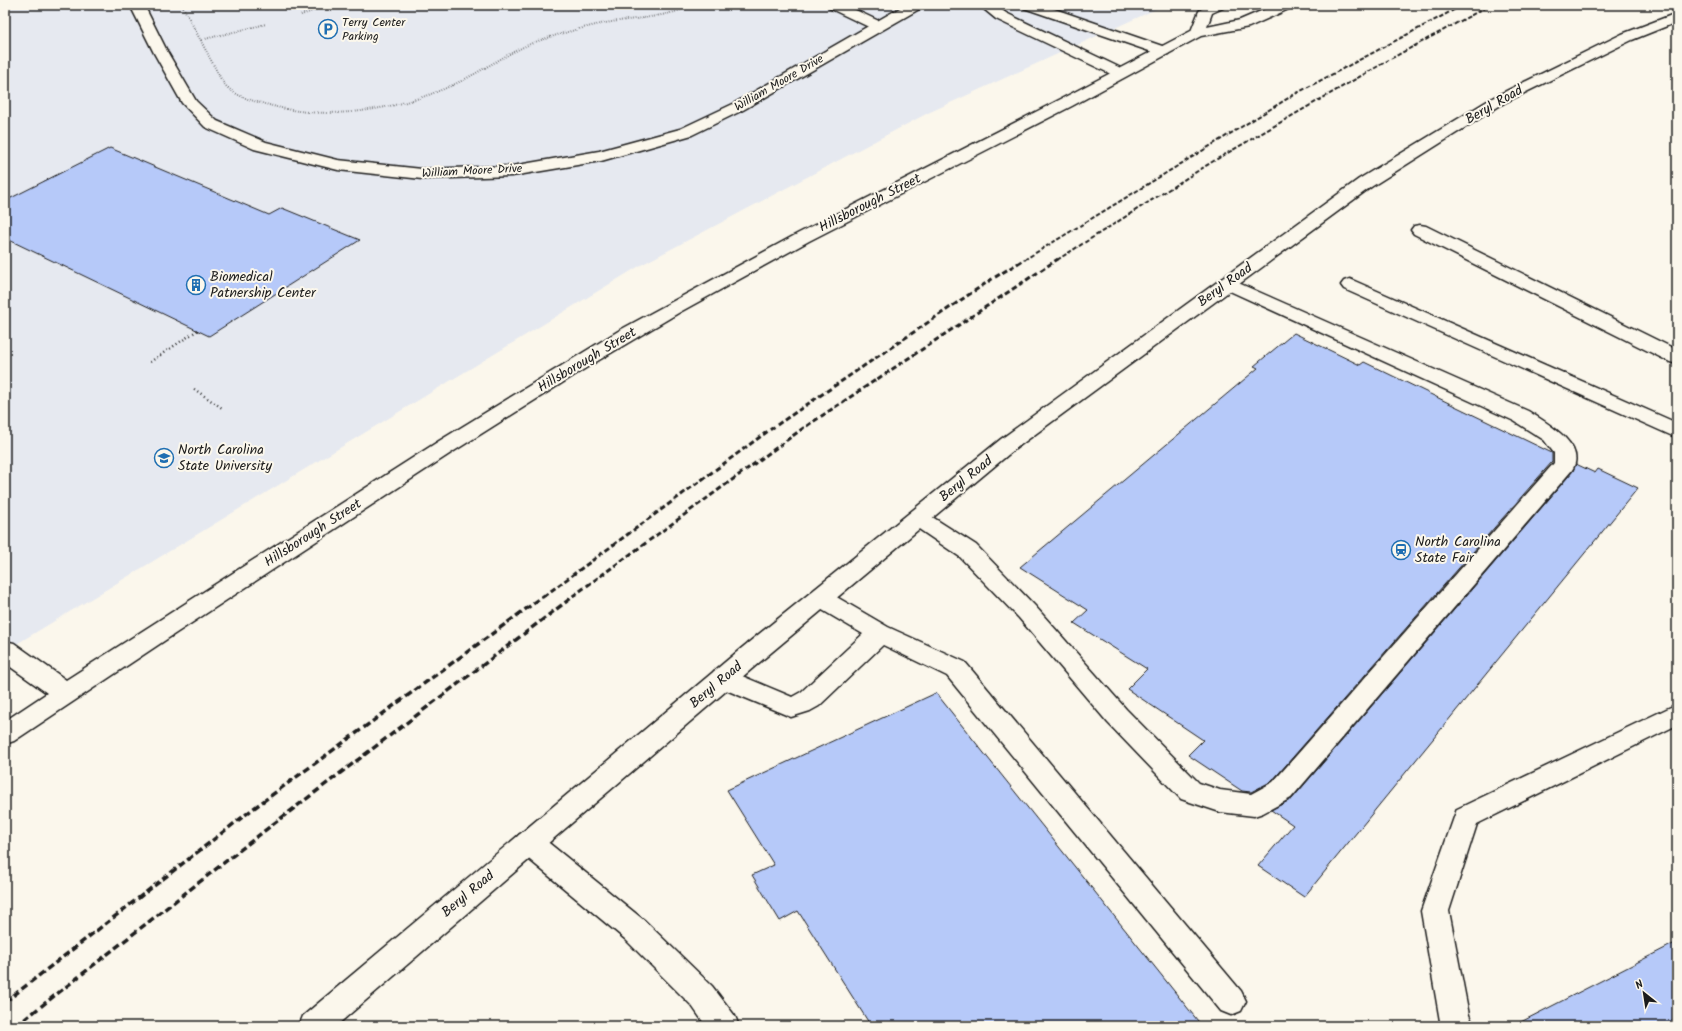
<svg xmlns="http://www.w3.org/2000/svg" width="1682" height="1031" font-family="Kalam,sans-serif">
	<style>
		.built { fill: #e6e9f0 }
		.building { fill: #b6c9f9; stroke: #1c1c1c }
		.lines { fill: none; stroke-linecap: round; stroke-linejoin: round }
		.lane-casing { stroke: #1c1c1c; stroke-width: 3 }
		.street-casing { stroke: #1c1c1c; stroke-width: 3 }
		.secondary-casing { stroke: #1c1c1c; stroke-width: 3 }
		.primary-casing { stroke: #1c1c1c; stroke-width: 3 }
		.path-far1 { stroke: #1c1c1c; stroke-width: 2; stroke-dasharray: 0.5 2; stroke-linecap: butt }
		.path { stroke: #1c1c1c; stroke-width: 2.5; stroke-dasharray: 1 3; stroke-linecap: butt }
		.lane { fill: #fbf7ec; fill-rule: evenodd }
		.street { fill: #fbf7ec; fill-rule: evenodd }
		.secondary { fill: #fbf7ec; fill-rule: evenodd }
		.primary { fill: #fbf7ec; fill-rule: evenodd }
		.rail-far2 { stroke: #1c1c1c; stroke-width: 2; stroke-dasharray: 4.5 2; stroke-linecap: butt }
		.rail-far1 { stroke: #1c1c1c; stroke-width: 3; stroke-dasharray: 5.5 3; stroke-linecap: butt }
		.rail { stroke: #1c1c1c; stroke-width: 3.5; stroke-dasharray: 7 3.5; stroke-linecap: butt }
		.labels { text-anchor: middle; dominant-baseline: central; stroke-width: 4; stroke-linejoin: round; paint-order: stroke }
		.far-poi-label { font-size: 12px; fill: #1c1c1c; stroke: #fbf7ec; text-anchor: start }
		.far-street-label { font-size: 12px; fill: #1c1c1c; stroke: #fbf7ec }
		.street-label { font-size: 14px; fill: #1c1c1c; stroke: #fbf7ec }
		.poi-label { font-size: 14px; fill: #1c1c1c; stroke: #fbf7ec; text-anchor: start }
	</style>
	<rect width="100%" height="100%" fill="#fbf7ec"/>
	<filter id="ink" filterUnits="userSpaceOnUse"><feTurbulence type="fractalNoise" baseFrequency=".025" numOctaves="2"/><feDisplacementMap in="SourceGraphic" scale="8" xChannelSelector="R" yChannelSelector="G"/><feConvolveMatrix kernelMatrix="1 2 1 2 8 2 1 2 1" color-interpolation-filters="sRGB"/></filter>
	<g filter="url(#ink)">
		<!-- built -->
		<path class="built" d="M5,5H1165L928,113L641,265L5,651Z"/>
		<!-- building -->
		<g class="building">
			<path d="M110,148L269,215L282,208L360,240L209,336L5,238V201Z"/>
			<path d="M1294,333L1360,365L1364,362L1552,453V462L1272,781L1251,792L1242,791L1188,755L1203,740L1127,689L1147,669L1074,623L1088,610L1020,567L1258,368L1254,366Z"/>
			<path d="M1576,464L1595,473L1598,469L1638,488L1304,897L1258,866L1293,825L1271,810L1292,799L1573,471Z"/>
			<path d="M936,693L1202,1026H871L798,911L780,921L752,875L774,865L727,790Z"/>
			<path d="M1677,942V1026H1513Z"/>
		</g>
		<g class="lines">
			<!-- lane casing -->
			<g class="lane-casing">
				<g id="lane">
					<path d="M827,5H845L883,23L885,26L883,29L878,30L873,29L829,8Z"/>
					<path d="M1420,225L1426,226L1677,350V364L1670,362L1414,234L1411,230L1414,226Z"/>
					<path d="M1227,278L1528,411C1545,422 1588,445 1572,470L1291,798L1263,813L1254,816L1220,812L1181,799L1108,723L1019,618L960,557L910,523L907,518L910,513L918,510L926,513L976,545L1035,606L1126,709L1199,783L1220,790L1251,794L1273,782L1554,463V453L1544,440L1514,421L1221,287L1218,283L1221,279Z"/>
					<path d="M1350,279L1677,423V438L1344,289L1341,285L1344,281Z"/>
					<path d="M820,589L828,592L888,627L965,662L1241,991L1246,1001L1241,1011L1231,1015L1221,1011L947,676L883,645L819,706L810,711L791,717L714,685L711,678L714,671L723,668L792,697L801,692L863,634L812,604L808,598L812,592Z"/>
					<path d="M1677,704V725L1477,824L1449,911L1469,1015L1474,1026H1442L1440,1021L1421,911L1457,809Z"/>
					<path d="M529,831L539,835L645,921L712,986L735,1016L739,1026H706L692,1006L625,939L519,851L515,843L519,835Z"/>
				</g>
			</g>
			<!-- street casing -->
			<g class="street-casing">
				<g id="street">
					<path d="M130,5H144L168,53L196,101L217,121L266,142L338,160L422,169L512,166L599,151L680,129L733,104L905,5H923L921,8L743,110L692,135L601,161L512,176L422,179L338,170L254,149L205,127L182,103L154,53Z"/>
					<path d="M979,5H995L1006,13L1125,70L1127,73L1125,76L1120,77L1115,76L996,19Z"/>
					<path d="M1022,5H1043L1168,48L1170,51L1168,54L1163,55L1158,54L1024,8Z"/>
					<path d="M529,831L539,835L543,843L539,851L336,1026H299L303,1016L519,835Z"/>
				</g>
			</g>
			<!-- secondary casing -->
			<g class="secondary-casing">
				<path id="secondary" d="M1677,13V22L1632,40L1504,103L1371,187L1015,449L761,661L539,851L529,855L519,851L515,843L519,835L743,647L1001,439L1359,179L1494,97L1622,34Z"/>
			</g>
			<!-- primary casing -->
			<g class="primary-casing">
				<path id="primary" d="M1207,5H1225L1223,8L1212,13L1207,27L1240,20L1275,5H1293L1291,8L1249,27L1201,36L1072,106L809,241L680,312L589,366L454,451L167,639L14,741L5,744V721L47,693L5,663V641L14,643L66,680L439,441L620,330L797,234L1061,99L1191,31L1199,11Z"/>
			</g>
			<!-- path-far1 -->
			<g class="path-far1">
				<path d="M182,5L222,81C232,96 253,101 269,105C329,122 399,110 455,84C485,70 512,49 544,39C566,32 589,26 611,22C640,18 667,17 694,5"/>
				<path d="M301,15L313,11L323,5"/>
				<path d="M201,40L266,24"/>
			</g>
			<!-- path -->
			<g class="path">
				<path d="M150,362L198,330"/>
				<path d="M194,389L222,408"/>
			</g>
			<!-- lane -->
			<use href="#lane" class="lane"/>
			<!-- street -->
			<use href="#street" class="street"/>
			<!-- secondary -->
			<use href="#secondary" class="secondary"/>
			<!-- primary -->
			<use href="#primary" class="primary"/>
			<!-- rail-far2 -->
			<g class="rail-far2">
				<path d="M1024,260L1295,94L1463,5"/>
				<path d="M1057,260L1212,162L1394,57L1490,5"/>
			</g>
			<!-- rail-far1 -->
			<g class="rail-far1">
				<path d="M544,596L768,431L992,279L1025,259"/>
				<path d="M573,596L802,429L1058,259"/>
			</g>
			<!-- rail -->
			<g class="rail">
				<path d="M5,1002L254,808L545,595"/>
				<path d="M16,1026L272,825L575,595"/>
			</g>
		</g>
	</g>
	<!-- icons -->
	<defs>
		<g id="parking-ring" transform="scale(1)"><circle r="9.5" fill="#fbf7ec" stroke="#1f6fb2" stroke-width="1.5"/><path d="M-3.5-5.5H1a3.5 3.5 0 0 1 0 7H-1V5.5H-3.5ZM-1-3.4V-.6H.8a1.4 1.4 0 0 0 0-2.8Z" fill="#1f6fb2"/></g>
		<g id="building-ring" transform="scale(1)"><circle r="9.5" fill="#fbf7ec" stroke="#1f6fb2" stroke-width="1.5"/><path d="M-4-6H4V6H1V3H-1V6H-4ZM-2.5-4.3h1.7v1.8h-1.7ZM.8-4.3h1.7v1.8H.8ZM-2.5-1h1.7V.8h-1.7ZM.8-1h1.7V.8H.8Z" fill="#1f6fb2"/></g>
		<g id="university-ring" transform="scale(1)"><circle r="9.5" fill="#fbf7ec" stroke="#1f6fb2" stroke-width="1.5"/><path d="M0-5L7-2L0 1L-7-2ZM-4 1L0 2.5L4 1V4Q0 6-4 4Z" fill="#1f6fb2"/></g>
		<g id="station-ring" transform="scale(1)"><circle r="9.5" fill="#fbf7ec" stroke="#1f6fb2" stroke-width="1.5"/><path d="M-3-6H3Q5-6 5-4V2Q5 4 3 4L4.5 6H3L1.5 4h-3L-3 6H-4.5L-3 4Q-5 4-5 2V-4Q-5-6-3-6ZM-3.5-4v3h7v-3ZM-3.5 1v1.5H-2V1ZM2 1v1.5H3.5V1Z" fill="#1f6fb2"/></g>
	</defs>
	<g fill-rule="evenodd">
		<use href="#parking-ring" x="328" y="29"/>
		<use href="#building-ring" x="196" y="285"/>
		<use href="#university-ring" x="164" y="458"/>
		<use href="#station-ring" x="1401" y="550"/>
	</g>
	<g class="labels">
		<!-- far-poi labels -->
		<g class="far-poi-label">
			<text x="342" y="22">Terry Center<tspan x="342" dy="14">Parking</tspan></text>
		</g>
		<!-- far-street labels -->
		<g class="far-street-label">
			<text transform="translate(779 83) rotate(-30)">William Moore Drive</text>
			<text transform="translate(472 171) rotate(-3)">William Moore Drive</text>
		</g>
		<!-- street labels -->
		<g class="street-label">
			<text transform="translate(1494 105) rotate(-30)">Beryl Road</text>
			<text transform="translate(870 203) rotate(-27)">Hillsborough Street</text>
			<text transform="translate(1225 285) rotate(-36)">Beryl Road</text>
			<text transform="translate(587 360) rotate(-31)">Hillsborough Street</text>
			<text transform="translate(966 479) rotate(-39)">Beryl Road</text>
			<text transform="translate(313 533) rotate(-33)">Hillsborough Street</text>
			<text transform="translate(716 685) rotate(-40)">Beryl Road</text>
			<text transform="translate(468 894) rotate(-40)">Beryl Road</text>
		</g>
		<!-- poi labels -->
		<g class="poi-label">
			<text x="210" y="277">Biomedical<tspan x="210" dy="16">Patnership Center</tspan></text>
			<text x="178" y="450">North Carolina<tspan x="178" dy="16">State University</tspan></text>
			<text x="1415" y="542">North Carolina<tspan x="1415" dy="16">State Fair</tspan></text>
		</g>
	</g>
	<!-- margin -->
	<rect width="1682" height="1031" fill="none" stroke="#fbf7ec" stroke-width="20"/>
	<rect x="10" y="10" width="1662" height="1011" fill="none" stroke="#1c1c1c" stroke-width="1.5" filter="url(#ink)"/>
	<!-- north arrow -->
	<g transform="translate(1644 993) rotate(330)" stroke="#fbf7ec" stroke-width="3" paint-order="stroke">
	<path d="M0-3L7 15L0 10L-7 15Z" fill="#1c1c1c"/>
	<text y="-6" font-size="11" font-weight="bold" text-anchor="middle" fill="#1c1c1c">N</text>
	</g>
</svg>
